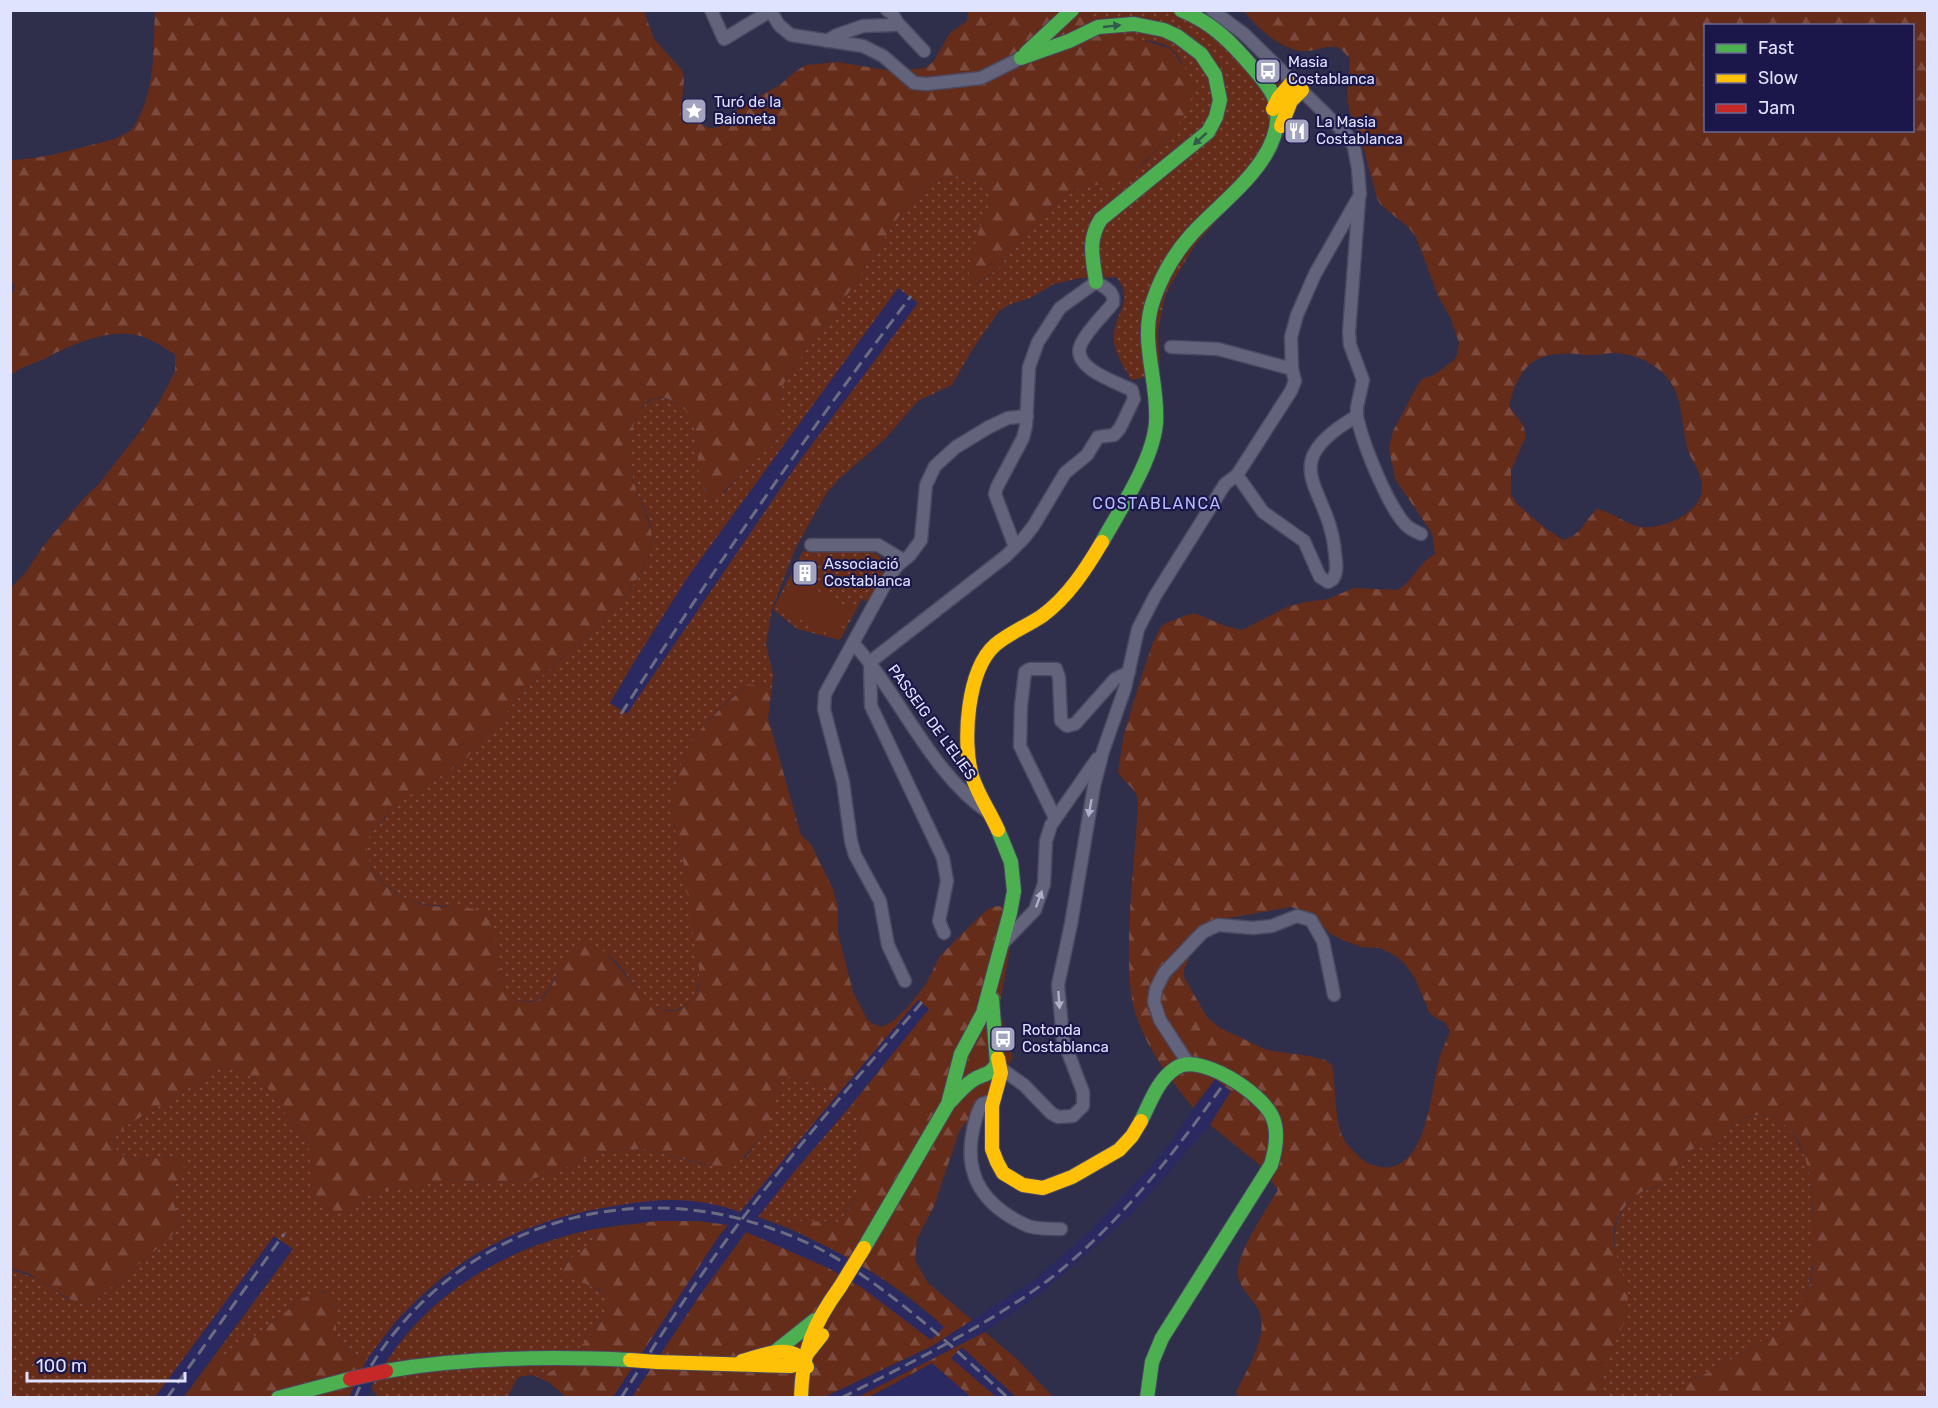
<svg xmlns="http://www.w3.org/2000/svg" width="1938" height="1408" font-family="Rubik,sans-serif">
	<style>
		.built { fill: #2b2961 }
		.grass { fill: url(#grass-dots); fill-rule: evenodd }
		.forest { fill: url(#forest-firs); fill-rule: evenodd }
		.garden { fill: #652c1a }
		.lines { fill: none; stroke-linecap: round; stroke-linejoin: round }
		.street-casing { stroke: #4a4960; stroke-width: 15 }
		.fast-casing { stroke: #4a4960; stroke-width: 16 }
		.slow-casing { stroke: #4a4960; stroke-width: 16 }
		.street { stroke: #63647b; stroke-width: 12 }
		.fast { stroke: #4caf50; stroke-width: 14 }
		.slow { stroke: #ffc107; stroke-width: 14 }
		.rail { stroke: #6b6c82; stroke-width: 3; stroke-dasharray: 12 6; stroke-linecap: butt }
		.slow-bridge-casing { stroke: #4a4960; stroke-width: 16; stroke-linecap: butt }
		.jam-bridge-casing { stroke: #4a4960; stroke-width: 16; stroke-linecap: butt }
		.slow-bridge { stroke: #ffc107; stroke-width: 14 }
		.jam-bridge { stroke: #c62828; stroke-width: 14 }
		.oneway { fill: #315b4d }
		.oneway2 { fill: #aeb0ca }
		.labels { text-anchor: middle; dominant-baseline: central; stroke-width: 4.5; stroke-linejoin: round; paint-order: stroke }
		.poi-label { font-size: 15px; fill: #e0e3fe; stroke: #1b174b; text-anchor: start }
		.street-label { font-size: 15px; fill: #e0e3fe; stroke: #1b174b }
		.neighbourhood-label { font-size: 16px; letter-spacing: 1.5px; fill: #b6bcfe; stroke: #1b174b }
	</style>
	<defs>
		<pattern id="grass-dots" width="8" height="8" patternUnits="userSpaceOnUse" patternTransform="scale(1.5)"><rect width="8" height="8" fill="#652c1a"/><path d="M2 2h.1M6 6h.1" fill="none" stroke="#7b4a3c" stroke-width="1.8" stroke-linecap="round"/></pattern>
		<pattern id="forest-firs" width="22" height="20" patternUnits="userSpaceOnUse" patternTransform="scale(1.5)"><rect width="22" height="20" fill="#652c1a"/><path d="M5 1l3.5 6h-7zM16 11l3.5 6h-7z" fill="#7b4a3c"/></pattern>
	</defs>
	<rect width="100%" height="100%" fill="#2f2e4b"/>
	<!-- built -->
	<g class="built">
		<path d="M898,288L918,303L798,463L627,714L610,703L687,578Z"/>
		<path d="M918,1000L929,1009L758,1217L831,1248L863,1267L895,1289L944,1327L931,1341L861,1287L830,1269L746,1232L698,1298L632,1397H613L719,1236L728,1226L698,1221H657L613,1225L571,1234L531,1246L488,1268L451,1292L427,1313L407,1334L388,1360L366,1397L349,1398L368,1358L402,1315L449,1273L495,1242L540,1223L589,1210L654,1199L698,1200L740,1211Z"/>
		<path d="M1215,1079L1231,1091L1210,1125L1132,1214L1039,1295L971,1341L858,1397L824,1398L933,1346L1038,1277L1090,1231L1162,1154Z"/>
		<path d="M274,1236L293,1248L183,1397L155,1398Z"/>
		<path d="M962,1347L1016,1397H996L950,1358Z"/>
		<path d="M932,1363L971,1397L869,1398Z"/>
	</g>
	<!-- grass -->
	<g class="grass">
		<path d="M1086,11H1198L1228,32L1287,89L1289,115L1285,134L1239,196L1195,245L1166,293L1158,330L1160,374L1131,380C1125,368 1114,353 1114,340C1112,314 1137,301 1116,277L1080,278L1054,284L1030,298L1011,304L999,311L972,350L952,385L918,401L885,439L839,479L826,494L796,547L772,609L766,645L773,674L772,688L748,684C717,710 687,736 677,777C675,789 672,801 673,813C674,830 680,846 683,862C688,884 689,908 693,930C696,948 703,970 697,989C692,1004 678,1014 662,1009C635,999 628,966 604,952C598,948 590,946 583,944C578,946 574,947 571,951C554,968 551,1010 519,1000C513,998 508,994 505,988C497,972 498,955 494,938C493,931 489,923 487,916C446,896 417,919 379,878C368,866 362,846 371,832C373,828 378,826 381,822C387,816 391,808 399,802C412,792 427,783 441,775C446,772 452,770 457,766C488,741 507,705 537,680C563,658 588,637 611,612C619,603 627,595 634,584C641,573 650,556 652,543C655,524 640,504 635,486C632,475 629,463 629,451C629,429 642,389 669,400C678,403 689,410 692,420C700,443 697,468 705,491L724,493L760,454L774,445L779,423V398L782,387L788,376L818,333L834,315L901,213L919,192L929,184L940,179L953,176L967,177L978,182L987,190L991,202L981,224L969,273L975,285L997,270L1047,208L1083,186L1124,180L1143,164L1171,134L1193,85C1185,74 1183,59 1172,49C1156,36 1120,42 1104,32C1097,27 1092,17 1086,11ZM898,288L918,303L798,463L627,714L610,703L634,662L687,578Z"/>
		<path d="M803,551L871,552C897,561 876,586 868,602L862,599L840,640L797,629L773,609Z"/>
		<path d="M221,1065L263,1080L283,1111L306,1138L310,1151V1186L316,1198L336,1214H347L365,1197L376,1191L448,1180L500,1183L525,1180L550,1175L594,1155L617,1150L644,1149L706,1165L745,1158C756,1145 764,1133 770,1117C775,1104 776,1088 785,1077L806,1078L838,1094L740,1212C695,1196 660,1198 614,1206C530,1219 460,1252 402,1315C389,1328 379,1344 368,1358C312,1345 352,1308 323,1291L301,1300L242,1346L209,1363L293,1249L274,1236L155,1397H11L10,1269L38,1279L67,1299L90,1305L170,1238C188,1214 171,1214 174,1192C175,1184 180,1176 183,1169L173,1156C150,1159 138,1163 117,1152L114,1140C123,1126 132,1122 146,1114C171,1099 198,1084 221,1065Z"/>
		<path d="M849,1108L857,1119L859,1130L858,1190L855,1200L839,1222L801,1221L786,1227L758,1217L793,1173Z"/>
		<path d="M1757,1115C1785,1115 1794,1133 1805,1157C1811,1170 1813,1217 1814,1234C1817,1319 1775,1334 1709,1372C1692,1381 1685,1380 1673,1397L1604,1398C1594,1373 1621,1335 1627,1310C1630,1298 1626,1286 1622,1274C1611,1243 1609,1219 1637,1195C1644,1189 1655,1190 1662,1184C1674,1175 1679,1157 1691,1150C1698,1146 1710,1146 1718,1144C1728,1128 1738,1119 1757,1115Z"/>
		<path d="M595,1229C597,1245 576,1254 565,1263L582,1282L606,1294L608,1299L607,1308L598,1325L585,1343L557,1369L537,1377L531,1375L518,1377L507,1397H378L371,1387C382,1369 393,1350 407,1334C454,1278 524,1243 595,1229Z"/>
	</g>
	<!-- forest -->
	<g class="forest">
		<path d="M155,11H644L654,39L682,70L684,80L682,100L685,110L690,119L709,128L719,127L742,106L780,85L796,71L806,65L838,62L892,71L925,68L933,62L950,33L967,21L968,11H1086L1102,31L1108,34L1134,37L1171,49L1186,70L1193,85L1194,92L1192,99L1176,129L1129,177L1117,183L1083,186L1047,208L997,270L974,285L969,273L970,260L981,224L990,202L987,190L978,182L967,177L953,176L940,179L929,184L919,192L901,213L834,315L818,333L788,376L782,387L779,398V423L774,445C751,460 735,484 713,501C708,494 704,489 701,481C694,455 704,420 677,403C670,400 663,396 655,398C647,399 643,406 639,413C623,441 629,474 641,503C645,514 652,526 652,539C652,553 642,570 635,582C628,593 619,603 611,612C588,637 562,658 537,680C507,705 488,741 458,765C433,784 403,794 383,819C378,825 372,830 369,837C365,847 367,857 371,867C383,890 410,904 434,906C448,908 460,905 473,909C474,910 485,914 487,916C503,930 490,976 511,995C517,1001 524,1003 532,1002C557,997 555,962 573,948C610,919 643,1034 684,1007C690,1003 696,994 698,988C702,971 696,951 693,934C689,912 687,888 684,866C681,848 674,831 673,813C672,800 675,786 678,774C689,733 717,712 748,684L772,688L768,718L801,835L811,844L833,889L838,907V932L841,945L853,992L867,1019L871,1023L881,1027L892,1022L908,1007L926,984L940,956L982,914L992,907L999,906L1017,911L999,1008L1013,1058L959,1132L934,1206L917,1239L915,1260L928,1283L972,1320L932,1346L824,1397H632L698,1298L746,1232L830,1269L861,1287L931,1340L944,1327C899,1284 843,1253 786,1227L801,1221L839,1222L855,1201L857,1190L859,1130L857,1119L849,1108L929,1009L918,1000L838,1094L806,1078L785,1077C777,1087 776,1101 772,1113C763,1138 749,1154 729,1170L644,1149L617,1150L594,1155L550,1175L525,1180L500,1183L448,1180L401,1189L376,1191L365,1197L347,1214H336L316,1198L310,1186V1151L306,1138L283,1111L263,1081L221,1065C198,1084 171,1099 146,1114C132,1122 123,1126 114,1140L117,1152C145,1167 155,1154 184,1157C184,1161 184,1167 183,1171C180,1178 174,1185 174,1193C172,1215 187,1215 170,1238L90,1305C59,1302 41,1272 11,1269V588L26,572L44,545L65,520L87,495L98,485L141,430L158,404L175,372V355C161,345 146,335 129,334C99,332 69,346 44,359C32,364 21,367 11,375L10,295L15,287L10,280L11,160C35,159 59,154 83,147C98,143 119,140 131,130C134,128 136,122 138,119C156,85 153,47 155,11Z"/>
		<path d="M1244,11H1927V1397H1673C1684,1380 1689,1383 1705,1374C1747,1350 1791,1332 1810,1283C1818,1261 1813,1184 1806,1161C1801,1140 1784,1115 1761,1115C1741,1115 1728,1128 1718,1144C1710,1146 1698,1146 1691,1150C1677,1157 1676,1176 1662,1184C1654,1189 1644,1189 1637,1195C1586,1238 1635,1268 1627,1310C1623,1337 1594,1371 1604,1397H1238L1236,1392C1246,1372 1271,1332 1258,1309C1251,1296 1236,1286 1238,1269C1241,1247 1266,1210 1278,1190L1260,1165L1210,1125L1231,1091L1215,1079L1193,1108C1172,1081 1151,1055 1139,1023C1128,996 1129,967 1129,938C1130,892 1136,847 1138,801C1136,786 1124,784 1118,772L1124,734L1141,678L1152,645L1161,627L1166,623L1190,614H1197L1225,626L1242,630L1287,607L1305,602L1328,599L1354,588L1397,590C1414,581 1417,564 1435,554L1432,533L1395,479L1389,448L1393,431L1416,388L1422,379L1434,375L1454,360L1457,355L1459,343L1451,319L1438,296L1416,237L1409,228L1380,204L1377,198L1362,143L1349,110L1347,92L1350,59L1342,50L1337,47C1326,46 1318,50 1308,51C1285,54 1256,27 1244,11ZM1706,26H1912V130H1706ZM1614,353C1643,354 1673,372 1679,402C1683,417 1683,432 1687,447C1691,461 1701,471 1702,486C1704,512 1663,530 1640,527C1625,524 1613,512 1597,509C1583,522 1583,534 1563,540L1545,528L1517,504L1511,494V471L1526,436L1523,425L1509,406C1519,365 1535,351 1577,354C1582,354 1586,356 1591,355C1599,355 1607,353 1614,353ZM1292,907L1316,919L1329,933L1345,941L1361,947L1380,948L1397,957L1404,963L1415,978L1430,1014L1445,1023L1450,1031C1447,1041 1441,1050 1439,1060C1430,1093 1427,1183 1372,1165C1362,1162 1344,1143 1341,1133C1334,1111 1336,1087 1332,1065L1325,1060L1309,1056L1267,1050L1220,1028L1207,1017L1184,977V969L1193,951L1223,919Z"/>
		<path d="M657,1221H698L728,1225L719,1236L613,1397H566L550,1383L537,1377C544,1374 552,1372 558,1367C573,1356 625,1307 600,1290L564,1275L562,1269C570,1253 597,1248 595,1229Z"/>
		<path d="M317,1291L329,1294C347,1323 318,1346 368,1358L349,1397L183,1398L209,1363L242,1346L301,1300Z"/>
		<path d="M985,1332L1018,1360L1053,1397H1016L962,1347L951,1358L996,1397H971L932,1363L869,1397H858Z"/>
	</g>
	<!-- garden -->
	<path class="garden" d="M793,578L852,609L836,638L777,608Z"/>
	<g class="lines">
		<!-- street casing -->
		<g class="street-casing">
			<g id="street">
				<path d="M711,10L724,39L770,11"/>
				<path d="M770,10L779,25L791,35L863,46L883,56L914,83L927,84L981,78L1021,58"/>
				<path d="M897,22L924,51"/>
				<path d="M827,41L837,35L863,26L894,25L897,22L892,13L887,10"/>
				<path d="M1359,199L1349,332L1350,345L1363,380L1357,407V416C1362,442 1387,504 1405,524C1409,529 1415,531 1421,534"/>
				<path d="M1171,347L1218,349L1292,369"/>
				<path d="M1237,475L1263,512L1304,541L1320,577L1328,582L1333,579C1338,571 1336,562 1335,553C1330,486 1271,466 1357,416"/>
				<path d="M811,545H878L903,560"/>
				<path d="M853,643C899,693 931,774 988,812"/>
				<path d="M1055,818L1020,746L1021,706L1025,672L1030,669H1056L1059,677L1061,721L1067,726L1075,724L1115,679L1129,672"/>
				<path d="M944,933L939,921L947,881L943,858L871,706L870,662L1006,556L1024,538L1034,525L1065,473L1087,455L1098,437L1114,435L1120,428L1134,399L1132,390C1116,382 1070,368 1081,344C1088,329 1103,316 1113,303C1115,291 1104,287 1096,282L1060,308L1038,342L1029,367L1026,426L1023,438L997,487L995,494L1015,547"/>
				<path d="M1003,943L1035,910L1044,884L1046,841L1051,825L1097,759"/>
				<path d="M905,981L888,945L880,901L855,855L851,841L843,782L824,709L825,694L888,579L897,566L910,555L921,540L926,485L935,466L956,447L989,427L1008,418L1027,416"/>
				<path d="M1188,1063L1160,1020L1154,1002L1156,989L1164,973L1203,932L1218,925L1253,928L1272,926L1297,916L1311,920L1323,941L1334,995"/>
				<path d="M1000,1068L1024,1085L1051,1113L1058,1117L1073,1116L1083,1106V1092L1063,1039L1058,985L1071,924L1094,786L1103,751L1125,688L1138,629L1155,596L1225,484L1237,475L1291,391L1295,381L1292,369L1291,337L1297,315L1315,274L1360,195L1358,169L1354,147L1347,135L1244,34L1212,10"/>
				<path d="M994,1100L982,1104C977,1112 975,1120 973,1130C963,1177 985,1207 1028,1226C1037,1229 1050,1229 1061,1229"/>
			</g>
		</g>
		<!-- fast casing -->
		<g class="fast-casing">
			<g id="fast">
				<path d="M1026,53L1072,10"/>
				<path d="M1021,58L1069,41L1098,27L1134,24L1164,30L1177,36L1201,54L1215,75L1220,100L1216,117L1208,132L1101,219C1087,240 1093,259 1096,282"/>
				<path d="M1102,542C1121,508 1153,460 1156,423C1159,381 1139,342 1153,301C1161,277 1174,254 1191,235C1222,200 1288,157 1276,103C1273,90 1262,79 1254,69C1232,43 1213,23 1181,10"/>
				<path d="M951,1101C958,1093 964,1086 973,1080C984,1073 988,1077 997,1064L992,999"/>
				<path d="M1141,1121C1150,1103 1158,1079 1176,1068C1200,1052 1261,1093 1272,1116C1279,1131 1276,1149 1271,1165L1162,1338L1152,1362L1147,1398"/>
				<path d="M864,1248L948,1104L961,1054L983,1013L1010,913L1014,891L1011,862L998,830"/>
				<path d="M776,1351L815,1320"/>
				<path d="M386,1371C467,1357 548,1356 630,1360"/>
				<path d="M278,1398L350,1379"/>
			</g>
		</g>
		<!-- slow casing -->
		<g class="slow-casing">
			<g id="slow">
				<path d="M1273,109L1279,97L1293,81"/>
				<path d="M1281,126L1291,101L1302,90"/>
				<path d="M998,830C990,812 978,795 972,776C962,742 967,670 995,645C1009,633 1027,626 1042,616C1068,597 1086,569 1102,542"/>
				<path d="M998,1058L1001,1073L992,1106V1149L997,1162L1003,1173L1023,1185L1043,1188L1072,1177L1119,1150L1132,1136L1141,1121"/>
				<path d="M742,1361C763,1355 795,1341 807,1367"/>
				<path d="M657,1362L791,1366L799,1364L822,1335"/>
				<path d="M801,1398C802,1352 813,1324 840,1287"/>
			</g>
		</g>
		<!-- street -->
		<use href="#street" class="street"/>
		<!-- fast -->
		<use href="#fast" class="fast"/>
		<!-- slow -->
		<use href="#slow" class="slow"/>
		<!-- rail -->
		<g class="rail">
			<path d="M621,714C713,570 808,432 911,296"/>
			<path d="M859,1273C913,1310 960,1353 1008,1398"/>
			<path d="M167,1398L284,1234"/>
			<path d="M355,1398C366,1371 382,1347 401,1325C492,1218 638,1181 770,1228C796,1237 821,1248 844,1263"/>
			<path d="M621,1398C657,1341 693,1285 733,1231C792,1152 858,1077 922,1002"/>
			<path d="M841,1398C912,1362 983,1328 1047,1281C1117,1227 1172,1156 1223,1085"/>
		</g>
		<!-- slow-bridge casing -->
		<g class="slow-bridge-casing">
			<g id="slow-bridge">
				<path d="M840,1287L864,1248"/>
				<path d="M630,1360L657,1362"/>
			</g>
		</g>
		<!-- jam-bridge casing -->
		<g class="jam-bridge-casing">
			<path id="jam-bridge" d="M350,1379L386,1371"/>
		</g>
		<!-- slow-bridge -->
		<use href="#slow-bridge" class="slow-bridge"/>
		<!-- jam-bridge -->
		<use href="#jam-bridge" class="jam-bridge"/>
	</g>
	<!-- one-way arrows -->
	<defs><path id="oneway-solid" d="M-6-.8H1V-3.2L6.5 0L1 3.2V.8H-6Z" transform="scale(1.5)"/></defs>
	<g class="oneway">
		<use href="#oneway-solid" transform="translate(1112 26) rotate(-6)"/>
		<use href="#oneway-solid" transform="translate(1200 139) rotate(138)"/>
	</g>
	<g class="oneway2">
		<use href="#oneway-solid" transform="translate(1090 808) rotate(100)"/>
		<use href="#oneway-solid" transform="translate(1039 899) rotate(-70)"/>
		<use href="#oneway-solid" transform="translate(1059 1000) rotate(86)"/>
	</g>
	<!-- icons -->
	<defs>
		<g id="bus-square" transform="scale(1.35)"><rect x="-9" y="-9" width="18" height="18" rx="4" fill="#a2a4bf" stroke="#1b174b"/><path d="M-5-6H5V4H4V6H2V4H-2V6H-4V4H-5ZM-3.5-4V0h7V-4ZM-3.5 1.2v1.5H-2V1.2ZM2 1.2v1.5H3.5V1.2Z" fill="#fff"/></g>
		<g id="sight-square" transform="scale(1.35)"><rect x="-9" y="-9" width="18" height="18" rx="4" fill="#a2a4bf" stroke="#1b174b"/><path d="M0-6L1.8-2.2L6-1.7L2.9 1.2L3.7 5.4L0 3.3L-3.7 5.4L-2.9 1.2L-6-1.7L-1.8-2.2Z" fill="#fff"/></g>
		<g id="restaurant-square" transform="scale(1.35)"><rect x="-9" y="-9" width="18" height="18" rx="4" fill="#a2a4bf" stroke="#1b174b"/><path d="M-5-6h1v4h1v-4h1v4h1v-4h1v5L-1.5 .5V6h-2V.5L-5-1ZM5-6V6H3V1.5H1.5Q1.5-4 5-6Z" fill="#fff"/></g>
		<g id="building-square" transform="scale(1.35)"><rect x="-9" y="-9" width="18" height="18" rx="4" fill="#a2a4bf" stroke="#1b174b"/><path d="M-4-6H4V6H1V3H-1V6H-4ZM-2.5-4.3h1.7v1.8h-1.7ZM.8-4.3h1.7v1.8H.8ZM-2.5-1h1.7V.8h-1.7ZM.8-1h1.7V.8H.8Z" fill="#fff"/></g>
	</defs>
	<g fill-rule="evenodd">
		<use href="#bus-square" x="1268" y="71"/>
		<use href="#sight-square" x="694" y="111"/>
		<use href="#restaurant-square" x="1297" y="131"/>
		<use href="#building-square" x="805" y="573"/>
		<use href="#bus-square" x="1003" y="1039"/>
	</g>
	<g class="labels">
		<!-- poi labels -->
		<g class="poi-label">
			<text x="1288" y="62">Masia<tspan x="1288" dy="17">Costablanca</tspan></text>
			<text x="714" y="102">Turó de la<tspan x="714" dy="17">Baioneta</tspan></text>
			<text x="1316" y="122">La Masia<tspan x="1316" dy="17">Costablanca</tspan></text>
			<text x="824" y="564">Associació<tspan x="824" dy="17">Costablanca</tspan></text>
			<text x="1022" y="1030">Rotonda<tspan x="1022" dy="17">Costablanca</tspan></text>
		</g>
		<!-- street labels -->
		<g class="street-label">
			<text transform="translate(932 722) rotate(54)">PASSEIG DE L'ELIES</text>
		</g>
		<!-- neighbourhood labels -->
		<g class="neighbourhood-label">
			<text x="1157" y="503">COSTABLANCA</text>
		</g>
	</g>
	<!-- border -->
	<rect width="1938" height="1408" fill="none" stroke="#e0e3fe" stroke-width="24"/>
	<!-- legend -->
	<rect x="1704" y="24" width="210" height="108" fill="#1b174b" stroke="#6a6993" stroke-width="1.5"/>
	<rect x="1716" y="44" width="30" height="9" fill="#4caf50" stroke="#6a6993" stroke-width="1.5"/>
	<text x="1758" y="54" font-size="18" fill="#e0e3fe">Fast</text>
	<rect x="1716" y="74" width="30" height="9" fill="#ffc107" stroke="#6a6993" stroke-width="1.5"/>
	<text x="1758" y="84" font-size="18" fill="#e0e3fe">Slow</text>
	<rect x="1716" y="104" width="30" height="9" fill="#c62828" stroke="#6a6993" stroke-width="1.5"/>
	<text x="1758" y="114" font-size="18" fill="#e0e3fe">Jam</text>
	<!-- scale -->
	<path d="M27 1372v9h158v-9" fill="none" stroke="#e0e3fe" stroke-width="3"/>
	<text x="36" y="1372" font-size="18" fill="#e0e3fe" stroke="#1b174b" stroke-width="4.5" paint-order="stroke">100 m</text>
</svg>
